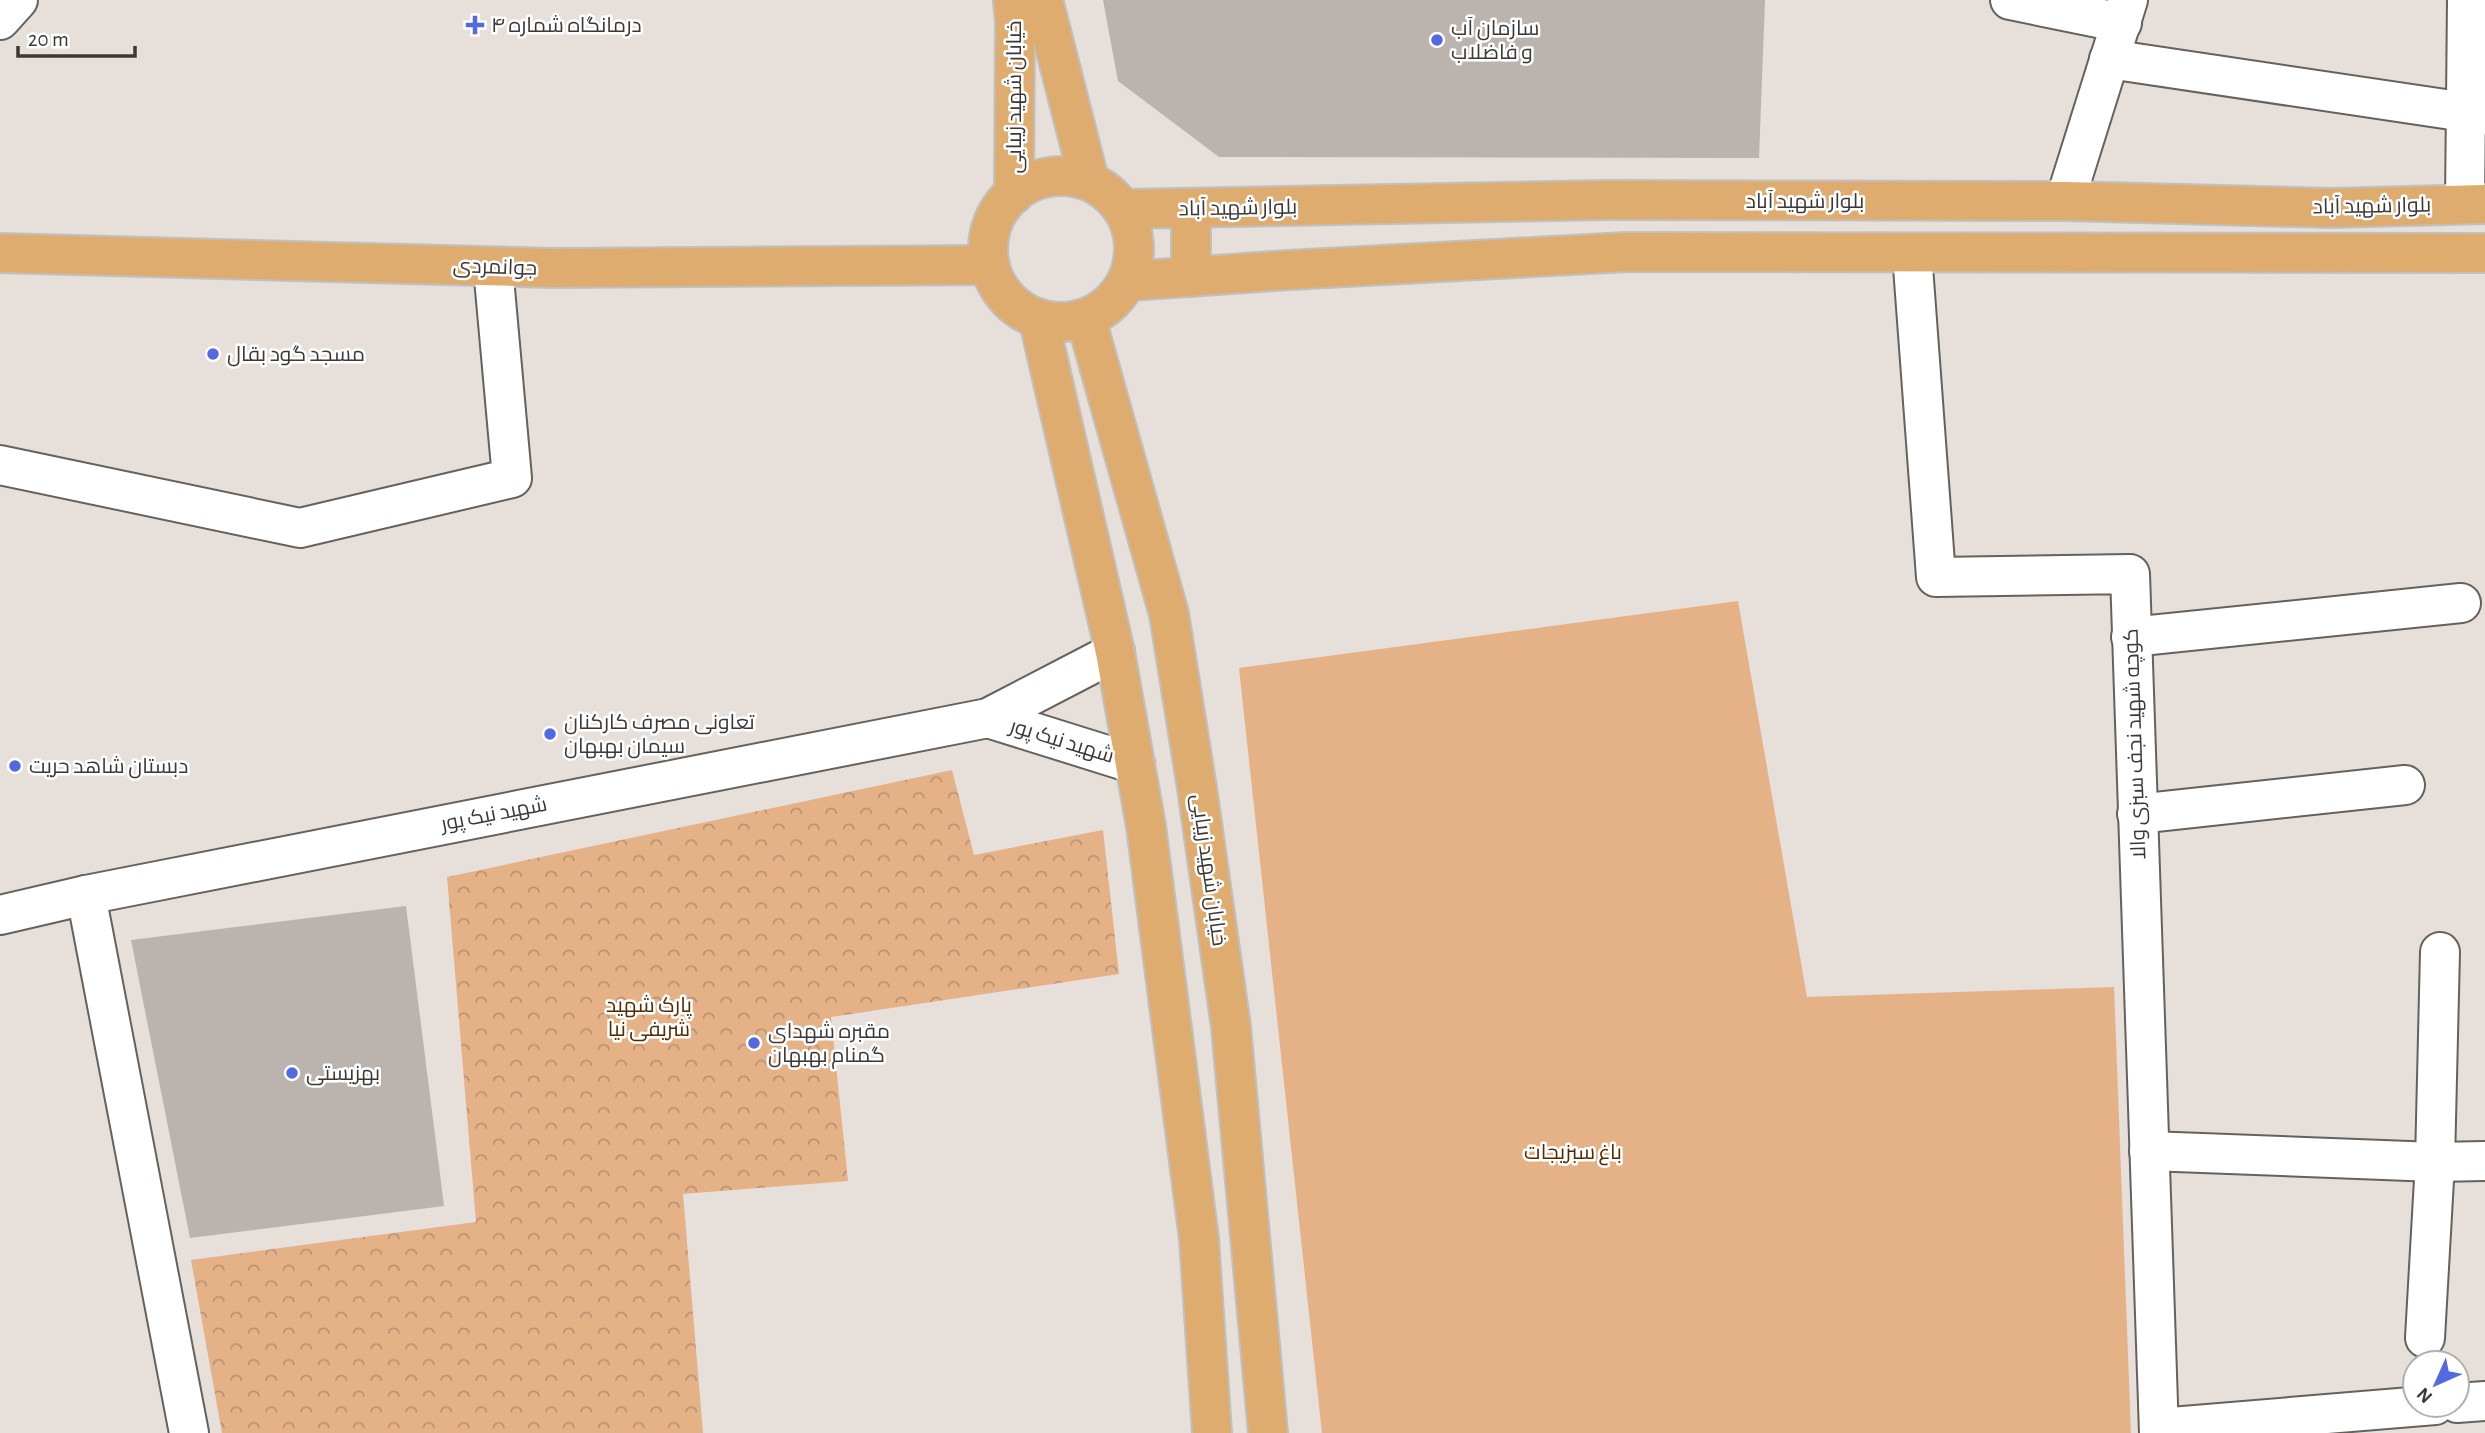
<svg xmlns="http://www.w3.org/2000/svg" width="2485" height="1433" font-family="'Alegreya Sans',Cairo,sans-serif">
	<style>
		.green { fill: #e5b288 }
		.park { fill: url(#park-crowns) }
		.building { fill: #bab3ae }
		.lines { fill: none; stroke-linecap: round; stroke-linejoin: round }
		.minor-casing { stroke: #66615c; stroke-width: 42 }
		.major-casing { stroke: #c0c0bf; stroke-width: 42 }
		.minor { stroke: #fff; stroke-width: 38 }
		.major { stroke: #dfac70; stroke-width: 38 }
		.poi-dot { fill: #536adf; stroke: #fff; stroke-width: 2.5 }
		.labels { text-anchor: middle; dominant-baseline: central; stroke-width: 5; stroke-linejoin: round; paint-order: stroke }
		.poi-label { font-size: 21px; fill: #3b3937; stroke: #fff; text-anchor: start }
		.street-label { font-size: 21px; fill: #3b3937; stroke: #fff }
		.park-label { font-size: 21px; fill: #512c02; stroke: #fff }
	</style>
	<defs>
		<pattern id="park-crowns" width="20" height="18" patternUnits="userSpaceOnUse" patternTransform="scale(1.75)"><rect width="20" height="18" fill="#e5b288"/><path d="M2 6a3 3 0 1 1 6 0M12 15a3 3 0 1 1 6 0" fill="none" stroke="#bb9270"/></pattern>
	</defs>
	<rect width="100%" height="100%" fill="#e6dfda"/>
	<polygon class="green" points="1738,601 1807,997 2114,987 2131,1433 1322,1433 1239,668"/>
	<polygon class="park" points="952,770 974,855 1103,830 1119,974 831,1017 848,1181 683,1194 703,1433 222,1433 191,1260 476,1222 447,877"/>
	<g class="building">
		<polygon points="1103,0 1765,0 1759,158 1219,157 1118,81"/>
		<polygon points="406,906 444,1206 190,1238 131,940"/>
	</g>
	<g class="lines">
		<g class="minor-casing">
			<g id="minor">
				<polyline points="2010,0 2122,23"/>
				<polyline points="0,20 18,0"/>
				<polyline points="2109,59 2485,115"/>
				<polyline points="2065,201 2128,0"/>
				<polyline points="2465,204 2467,0"/>
				<polyline points="1912,253 1936,577 2130,574 2159,1433"/>
				<polyline points="0,465 300,528 512,478 493,267"/>
				<polyline points="2131,637 2461,603"/>
				<polyline points="988,718 1135,764"/>
				<polyline points="2137,814 2405,785"/>
				<polyline points="86,895 189,1433"/>
				<polyline points="0,915 86,895 988,718 1115,652"/>
				<polyline points="2149,1151 2435,1162 2485,1161"/>
				<polyline points="2425,1338 2435,1162 2440,952"/>
				<polyline points="2457,1403 2485,1401"/>
				<polyline points="2159,1428 2435,1405"/>
			</g>
		</g>
		<g class="major-casing">
			<g id="major">
				<polyline points="1013,0 1015,23 1014,194"/>
				<polyline points="1043,0 1089,180"/>
				<circle cx="1061" cy="249" r="73"/>
				<polyline points="1191,208 1191,277"/>
				<polyline points="1126,209 1607,200 2065,201 2331,208 2485,204"/>
				<polyline points="0,253 552,268 990,265"/>
				<polyline points="1129,281 1289,270 1627,252 2485,253"/>
				<polyline points="1086,319 1169,614 1197,788 1231,1027 1268,1433"/>
				<polyline points="1039,321 1115,652 1146,826 1199,1239 1212,1433"/>
			</g>
		</g>
		<use href="#minor" class="minor"/>
		<use href="#major" class="major"/>
	</g>
	<g class="poi-dot">
		<path d="M471.5 14.5h7v7h7v7h-7v7h-7v-7h-7v-7h7z"/>
		<circle cx="1437" cy="40" r="7"/>
		<circle cx="213" cy="354" r="7"/>
		<circle cx="550" cy="734" r="7"/>
		<circle cx="15" cy="766" r="7"/>
		<circle cx="754" cy="1043" r="7"/>
		<circle cx="292" cy="1073" r="7"/>
	</g>
	<g class="labels">
		<g class="poi-label">
			<text x="491" y="25">درمانگاه شماره ۴</text>
			<text x="1451" y="28">سازمان آب<tspan x="1451" dy="24">و فاضلاب</tspan></text>
			<text x="227" y="354">مسجد گود بقال</text>
			<text x="564" y="722">تعاونی مصرف کارکنان<tspan x="564" dy="24">سیمان بهبهان</tspan></text>
			<text x="29" y="766">دبستان شاهد حریت</text>
			<text x="768" y="1031">مقبره شهدای<tspan x="768" dy="24">گمنام بهبهان</tspan></text>
			<text x="306" y="1073">بهزیستی</text>
		</g>
		<g class="street-label">
			<text transform="translate(1014 97) rotate(-90)">خیابان شهید زیبایی</text>
			<text x="1805" y="201">بلوار شهید آباد</text>
			<text transform="translate(2372 206) rotate(-1)">بلوار شهید آباد</text>
			<text transform="translate(1238 208) rotate(-1)">بلوار شهید آباد</text>
			<text transform="translate(495 267) rotate(2)">جوانمردی</text>
			<text transform="translate(1062 741) rotate(17)">شهید نیک پور</text>
			<text transform="translate(2135 744) rotate(-92)">کوچه شهید نجف سبزی والا</text>
			<text transform="translate(494 814) rotate(-11)">شهید نیک پور</text>
			<text transform="translate(1209 870) rotate(82)">خیابان شهید زیبایی</text>
		</g>
		<g class="park-label">
			<text x="649" y="1005">پارک شهید<tspan x="649" dy="24">شریفی نیا</tspan></text>
			<text x="1573" y="1152">باغ سبزیجات</text>
		</g>
	</g>
	<g transform="translate(2436 1384) rotate(225)"><circle r="33" fill="#ffffff" stroke="#b1b0af" stroke-width="2"/>
	<path d="M0-5L12 26L0 18L-12 26Z" fill="#536adf"/>
	<text y="-10" font-size="19" font-weight="bold" text-anchor="middle" fill="#3b3937">N</text>
	</g>
	<path d="M18 46v10h117v-10" fill="none" stroke="#3b3937" stroke-width="3.5"/>
	<text x="28" y="46" font-size="21" fill="#3b3937" stroke="#ffffff" stroke-width="5" paint-order="stroke">20 m</text>
</svg>
